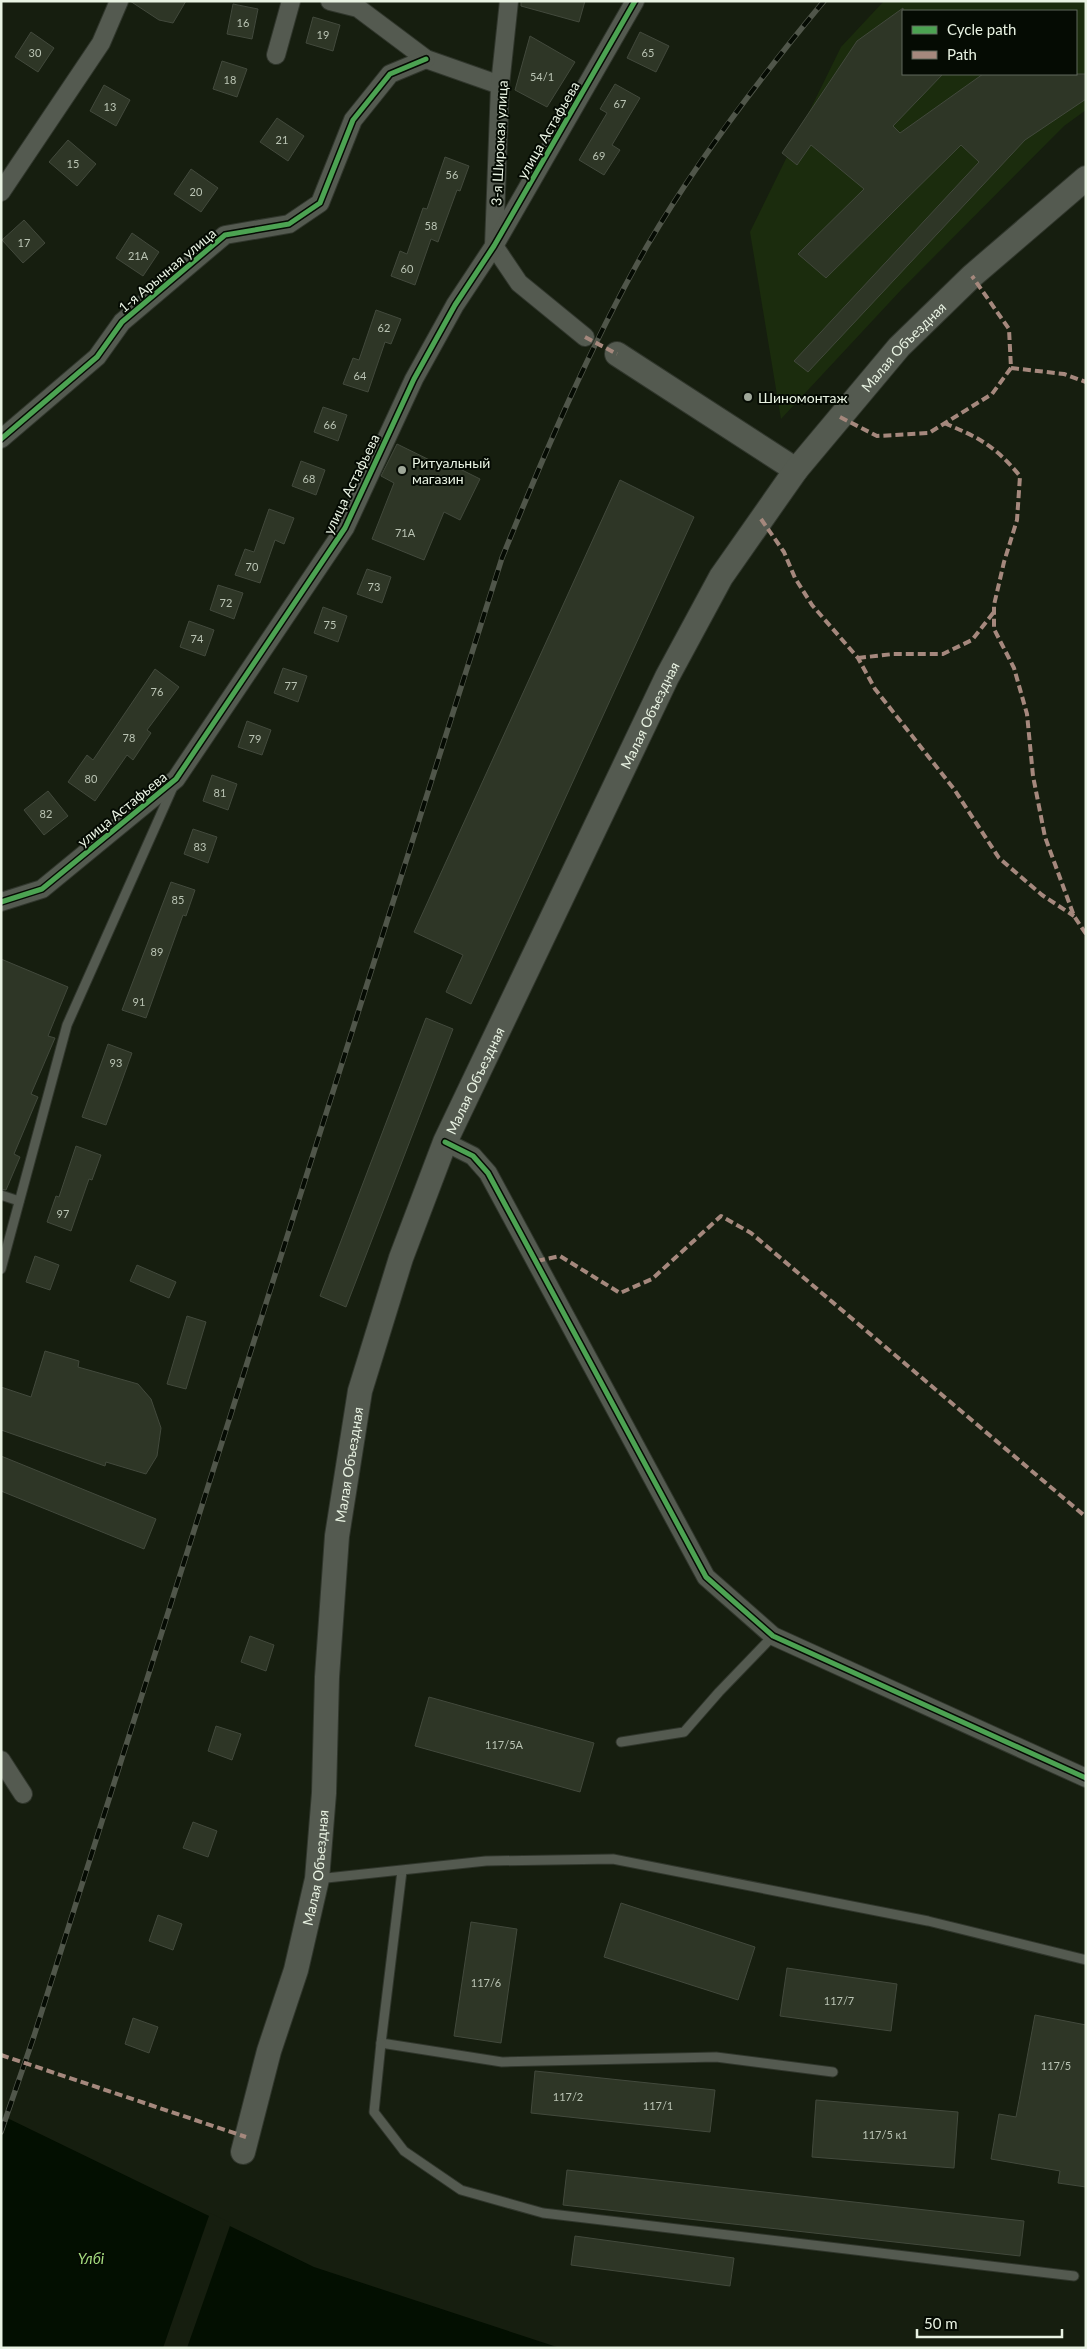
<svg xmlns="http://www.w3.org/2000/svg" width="1087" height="2349" font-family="Lato,sans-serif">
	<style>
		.built { fill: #1b2c0d; fill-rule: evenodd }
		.water { fill: #030f01 }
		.pier { fill: #161e0f }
		.building { fill: #2e3626; stroke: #42493c }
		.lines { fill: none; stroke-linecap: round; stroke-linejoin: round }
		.lane-casing { stroke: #30362c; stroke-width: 11 }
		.street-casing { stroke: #30362c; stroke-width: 20 }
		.secondary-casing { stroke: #30362c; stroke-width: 26 }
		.lane { stroke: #545a50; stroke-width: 9 }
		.street { stroke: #545a50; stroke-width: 18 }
		.secondary { stroke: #545a50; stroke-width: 24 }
		.rail-casing { stroke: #50564a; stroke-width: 5.5 }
		.rail { stroke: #050b03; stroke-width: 4; stroke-dasharray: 11; stroke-linecap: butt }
		.quiet { stroke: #a5887d; stroke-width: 4; stroke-dasharray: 8 4; stroke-linecap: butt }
		.cycleway-casing { stroke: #050b03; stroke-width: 8 }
		.cycleway { stroke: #4ca352; stroke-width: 5 }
		.poi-dot { fill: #9fa899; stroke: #050b03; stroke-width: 2 }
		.labels { text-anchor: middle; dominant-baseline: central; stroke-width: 4; stroke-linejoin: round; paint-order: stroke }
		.number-label { font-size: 11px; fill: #bac4b4 }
		.street-label { font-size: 14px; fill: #e9f3e3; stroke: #050b03 }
		.poi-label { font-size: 14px; fill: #e9f3e3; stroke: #050b03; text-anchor: start }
		.water-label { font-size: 15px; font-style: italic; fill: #a6dd7f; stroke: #050b03 }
	</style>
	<rect width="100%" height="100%" fill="#161e0f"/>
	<path class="built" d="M884,1H1086V110L1064,126L901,290L781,419L750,232L841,47ZM903,11H1076V74H903Z"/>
	<polygon class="water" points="1,2115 314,2267 560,2348 1,2348"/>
	<polygon class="pier" points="210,2213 231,2223 187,2348 163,2348"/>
	<g class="building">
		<polygon points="130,1 186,1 173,23 159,20"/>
		<polygon points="521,1 585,1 579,22 521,6"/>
		<polygon points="233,4 258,9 252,39 227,34"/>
		<polygon points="903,8 903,74 943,74 893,126 900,133 983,74 1086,74 1086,99 1025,140 808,372 794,361 979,162 961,145 826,278 798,254 864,189 811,145 797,165 782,153 857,41"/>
		<polygon points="313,17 340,25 333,51 306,43"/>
		<polygon points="31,32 54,48 38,72 15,57"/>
		<polygon points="640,32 669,46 656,72 627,58"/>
		<polygon points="530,36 575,62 547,107 515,90"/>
		<polygon points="222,61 247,69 237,97 213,89"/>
		<polygon points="615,84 640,98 612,145 620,150 604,175 579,160 607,113 600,109"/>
		<polygon points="104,85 130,100 116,126 90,111"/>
		<polygon points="277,118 304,136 288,161 260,142"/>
		<polygon points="68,140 96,164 77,186 49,162"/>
		<polygon points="445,157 469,166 460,191 457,190 438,242 431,239 415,285 391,276 400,251 407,254 423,208 427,209"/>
		<polygon points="191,169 218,188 201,212 174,194"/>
		<polygon points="24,220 45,243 23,263 2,240"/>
		<polygon points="132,233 159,252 143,276 116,258"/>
		<polygon points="376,310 401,319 391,344 385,342 368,392 343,384 353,358 359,360"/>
		<polygon points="323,407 347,415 338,441 314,432"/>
		<polygon points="397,444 450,470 452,465 480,479 460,520 444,512 424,560 372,539 394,483 381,476"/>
		<polygon points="301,461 325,470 316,495 292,486"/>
		<polygon points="620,480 694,517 471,1004 446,992 463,955 414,932"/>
		<polygon points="269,509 294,518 284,544 275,540 260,583 235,575 245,549 254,552"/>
		<polygon points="367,569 391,577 382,603 357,594"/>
		<polygon points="218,585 243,593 234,619 210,610"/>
		<polygon points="323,607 347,616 338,642 314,633"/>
		<polygon points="189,621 214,630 205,656 180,647"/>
		<polygon points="283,668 307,676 298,702 274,693"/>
		<polygon points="155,669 179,687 147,730 151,733 133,760 127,755 95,801 68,782 87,755 93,760"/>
		<polygon points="247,721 271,730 262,755 238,747"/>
		<polygon points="212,775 237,784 228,810 203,801"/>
		<polygon points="48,791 68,816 44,835 24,810"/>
		<polygon points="193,829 217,837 208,863 184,854"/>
		<polygon points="171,882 195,890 186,916 183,915 146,1018 122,1010"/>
		<polygon points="1,959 68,987 48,1036 55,1038 31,1094 38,1097 14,1154 20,1157 6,1190 1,1189"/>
		<polygon points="426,1018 453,1029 346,1307 320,1296"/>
		<polygon points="108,1044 132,1053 106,1125 82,1117"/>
		<polygon points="76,1146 101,1155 92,1180 89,1179 71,1231 47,1222 56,1196 59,1197"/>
		<polygon points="35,1256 59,1265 50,1290 26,1282"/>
		<polygon points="137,1265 176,1282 169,1298 130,1281"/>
		<polygon points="187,1316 206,1322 186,1389 167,1384"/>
		<polygon points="45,1351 79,1361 78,1367 138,1384 151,1399 161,1428 157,1456 146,1474 106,1462 105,1466 1,1430 1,1387 31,1397"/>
		<polygon points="1,1456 156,1519 144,1549 1,1491"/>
		<polygon points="250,1636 274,1645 266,1671 241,1662"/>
		<polygon points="429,1697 594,1743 580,1792 415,1746"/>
		<polygon points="216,1726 241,1734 232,1760 208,1751"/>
		<polygon points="193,1822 217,1831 208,1857 183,1848"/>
		<polygon points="621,1903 755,1947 738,2000 604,1957"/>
		<polygon points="158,1915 182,1924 173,1950 149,1941"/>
		<polygon points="471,1922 517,1929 501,2043 454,2036"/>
		<polygon points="787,1968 897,1984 891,2031 780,2016"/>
		<polygon points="1035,2015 1086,2025 1086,2187 1058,2183 1060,2171 991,2159 999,2114 1016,2117"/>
		<polygon points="133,2018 158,2027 149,2053 125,2044"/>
		<polygon points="535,2071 715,2090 710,2132 531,2113"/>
		<polygon points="816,2100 958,2112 954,2168 812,2157"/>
		<polygon points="567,2170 1024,2221 1020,2256 563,2205"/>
		<polygon points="575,2236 734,2258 730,2286 571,2265"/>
	</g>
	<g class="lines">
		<g class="lane-casing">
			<g id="lane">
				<polyline points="1,1195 19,1201"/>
				<polyline points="1,1269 67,1025 173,787"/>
				<polyline points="621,1742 684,1732 719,1692 773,1636"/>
				<polyline points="402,1871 381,2043 502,2062 716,2057 833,2072"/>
				<polyline points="317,1879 486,1861 613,1859 928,1921 1086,1960"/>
				<polyline points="381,2043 374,2112 404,2151 461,2190 543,2213 1074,2276"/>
			</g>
		</g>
		<g class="street-casing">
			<g id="street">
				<polyline points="330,1 358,8 426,59 500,85"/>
				<polyline points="509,1 500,85 494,246 519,283 585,337"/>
				<polyline points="276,55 291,1"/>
				<polyline points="1,192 101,43 119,1"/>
				<polyline points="1,439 97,357 122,322 225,235 289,224 320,203 353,120 390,74 426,59"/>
				<polyline points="1,902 42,889 176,779 345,528 414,379 455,305 494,246 635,1"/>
				<polyline points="445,1142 473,1156 488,1173 706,1577 773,1636 1086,1778"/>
				<polyline points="1,1760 23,1794"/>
			</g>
		</g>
		<g class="secondary-casing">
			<g id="secondary">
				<polyline points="617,354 796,470"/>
				<path id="s1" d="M243,2152L269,2051L296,1970L317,1879L324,1793L327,1677L337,1536L360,1391L401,1258L445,1142L667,677L721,577L796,470L899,347L972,276L1086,178"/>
			</g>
		</g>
		<use href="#lane" class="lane"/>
		<use href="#street" class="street"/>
		<use href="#secondary" class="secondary"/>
		<g class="rail-casing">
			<path id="rail" d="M1,2132L34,2036L502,558C545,452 590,346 647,246C698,159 760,78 824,1"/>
		</g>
		<use href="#rail" class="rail"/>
		<g class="quiet">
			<polyline points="585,337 617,354"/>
			<polyline points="1011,368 1064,374 1086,382"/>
			<polyline points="840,417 877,436 929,433 992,394 1011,368 1009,329 972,276"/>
			<path d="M944,423C980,438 995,446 1020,476L1017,520L1004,562L994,605V629L1014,668L1027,714L1033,776L1045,837L1074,916L1086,934"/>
			<polyline points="761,519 784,552 795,578 812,605 858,658 875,689 954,789 999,858 1042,895 1074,916"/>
			<polyline points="858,658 893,654 943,654 972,640 994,612"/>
			<polyline points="537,1261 560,1256 620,1293 652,1279 721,1216 751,1233 1086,1517"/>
			<polyline points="1,2055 246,2137"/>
		</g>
		<g class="cycleway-casing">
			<g id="cycleway">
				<polyline points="1,439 97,357 122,322 225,235 289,224 320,203 353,120 390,74 426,59"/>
				<polyline points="1,902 42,889 176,779 345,528 414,379 455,305 494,246 635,1"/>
				<polyline points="445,1142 473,1156 488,1173 706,1577 773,1636 1086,1778"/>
			</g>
		</g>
		<use href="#cycleway" class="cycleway"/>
	</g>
	<g class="poi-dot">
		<circle cx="748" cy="397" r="5"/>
		<circle cx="402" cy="470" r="5"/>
	</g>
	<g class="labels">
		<g class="number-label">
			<text x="243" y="22">16</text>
			<text x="323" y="34">19</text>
			<text x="35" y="52">30</text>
			<text x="648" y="52">65</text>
			<text x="542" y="76">54/1</text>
			<text x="230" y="79">18</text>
			<text x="620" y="103">67</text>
			<text x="110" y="106">13</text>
			<text x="282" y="139">21</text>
			<text x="599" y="155">69</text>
			<text x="73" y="163">15</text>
			<text x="452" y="174">56</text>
			<text x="196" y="191">20</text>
			<text x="431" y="225">58</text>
			<text x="24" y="242">17</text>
			<text x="138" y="255">21А</text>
			<text x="407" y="268">60</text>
			<text x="384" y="327">62</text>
			<text x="360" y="375">64</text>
			<text x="330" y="424">66</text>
			<text x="309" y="478">68</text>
			<text x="405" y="532">71А</text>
			<text x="252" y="566">70</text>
			<text x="374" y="586">73</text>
			<text x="226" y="602">72</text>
			<text x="330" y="624">75</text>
			<text x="197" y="638">74</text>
			<text x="291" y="685">77</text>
			<text x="157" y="691">76</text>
			<text x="129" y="737">78</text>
			<text x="255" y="738">79</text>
			<text x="91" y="778">80</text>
			<text x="220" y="792">81</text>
			<text x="46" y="813">82</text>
			<text x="200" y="846">83</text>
			<text x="178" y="899">85</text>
			<text x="157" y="951">89</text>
			<text x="139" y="1001">91</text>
			<text x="116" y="1062">93</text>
			<text x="63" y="1213">97</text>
			<text x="504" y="1744">117/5А</text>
			<text x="486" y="1982">117/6</text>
			<text x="839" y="2000">117/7</text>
			<text x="1056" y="2065">117/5</text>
			<text x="568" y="2096">117/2</text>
			<text x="658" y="2105">117/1</text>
			<text x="885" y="2134">117/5 к1</text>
		</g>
		<g class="street-label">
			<text transform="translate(548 130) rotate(-60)">улица Астафьева</text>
			<text transform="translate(499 143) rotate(-87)">3-я Широкая улица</text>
			<text transform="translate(167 270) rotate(-40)">1-я Арычная улица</text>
			<text stroke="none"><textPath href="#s1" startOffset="1960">Малая Объездная</textPath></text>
			<text transform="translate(351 484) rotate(-64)">улица Астафьева</text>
			<text stroke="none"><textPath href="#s1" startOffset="1510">Малая Объездная</textPath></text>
			<text transform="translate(122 809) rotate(-39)">улица Астафьева</text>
			<text stroke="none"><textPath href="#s1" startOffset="1105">Малая Объездная</textPath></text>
			<text stroke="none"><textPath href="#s1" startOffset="699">Малая Объездная</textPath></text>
			<text stroke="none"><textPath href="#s1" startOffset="294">Малая Объездная</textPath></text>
		</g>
		<g class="poi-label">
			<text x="758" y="397">Шиномонтаж</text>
			<text x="412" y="462">Ритуальный<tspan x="412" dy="16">магазин</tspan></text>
		</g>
		<g class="water-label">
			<text x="91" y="2258">Үлбі</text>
		</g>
	</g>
	<rect width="1087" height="2349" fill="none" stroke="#e9f3e3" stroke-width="5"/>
	<rect x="902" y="10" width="175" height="65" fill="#050b03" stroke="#60685d"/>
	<rect x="912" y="26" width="25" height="8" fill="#4ca352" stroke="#60685d"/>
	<text x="947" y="35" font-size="15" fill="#e9f3e3">Cycle path</text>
	<rect x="912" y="51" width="25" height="8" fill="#a5887d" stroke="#60685d"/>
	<text x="947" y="60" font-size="15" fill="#e9f3e3">Path</text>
	<path d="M917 2329v8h145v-8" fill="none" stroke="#e9f3e3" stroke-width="2.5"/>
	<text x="924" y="2329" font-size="15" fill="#e9f3e3" stroke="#050b03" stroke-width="4" paint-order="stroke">50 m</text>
</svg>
